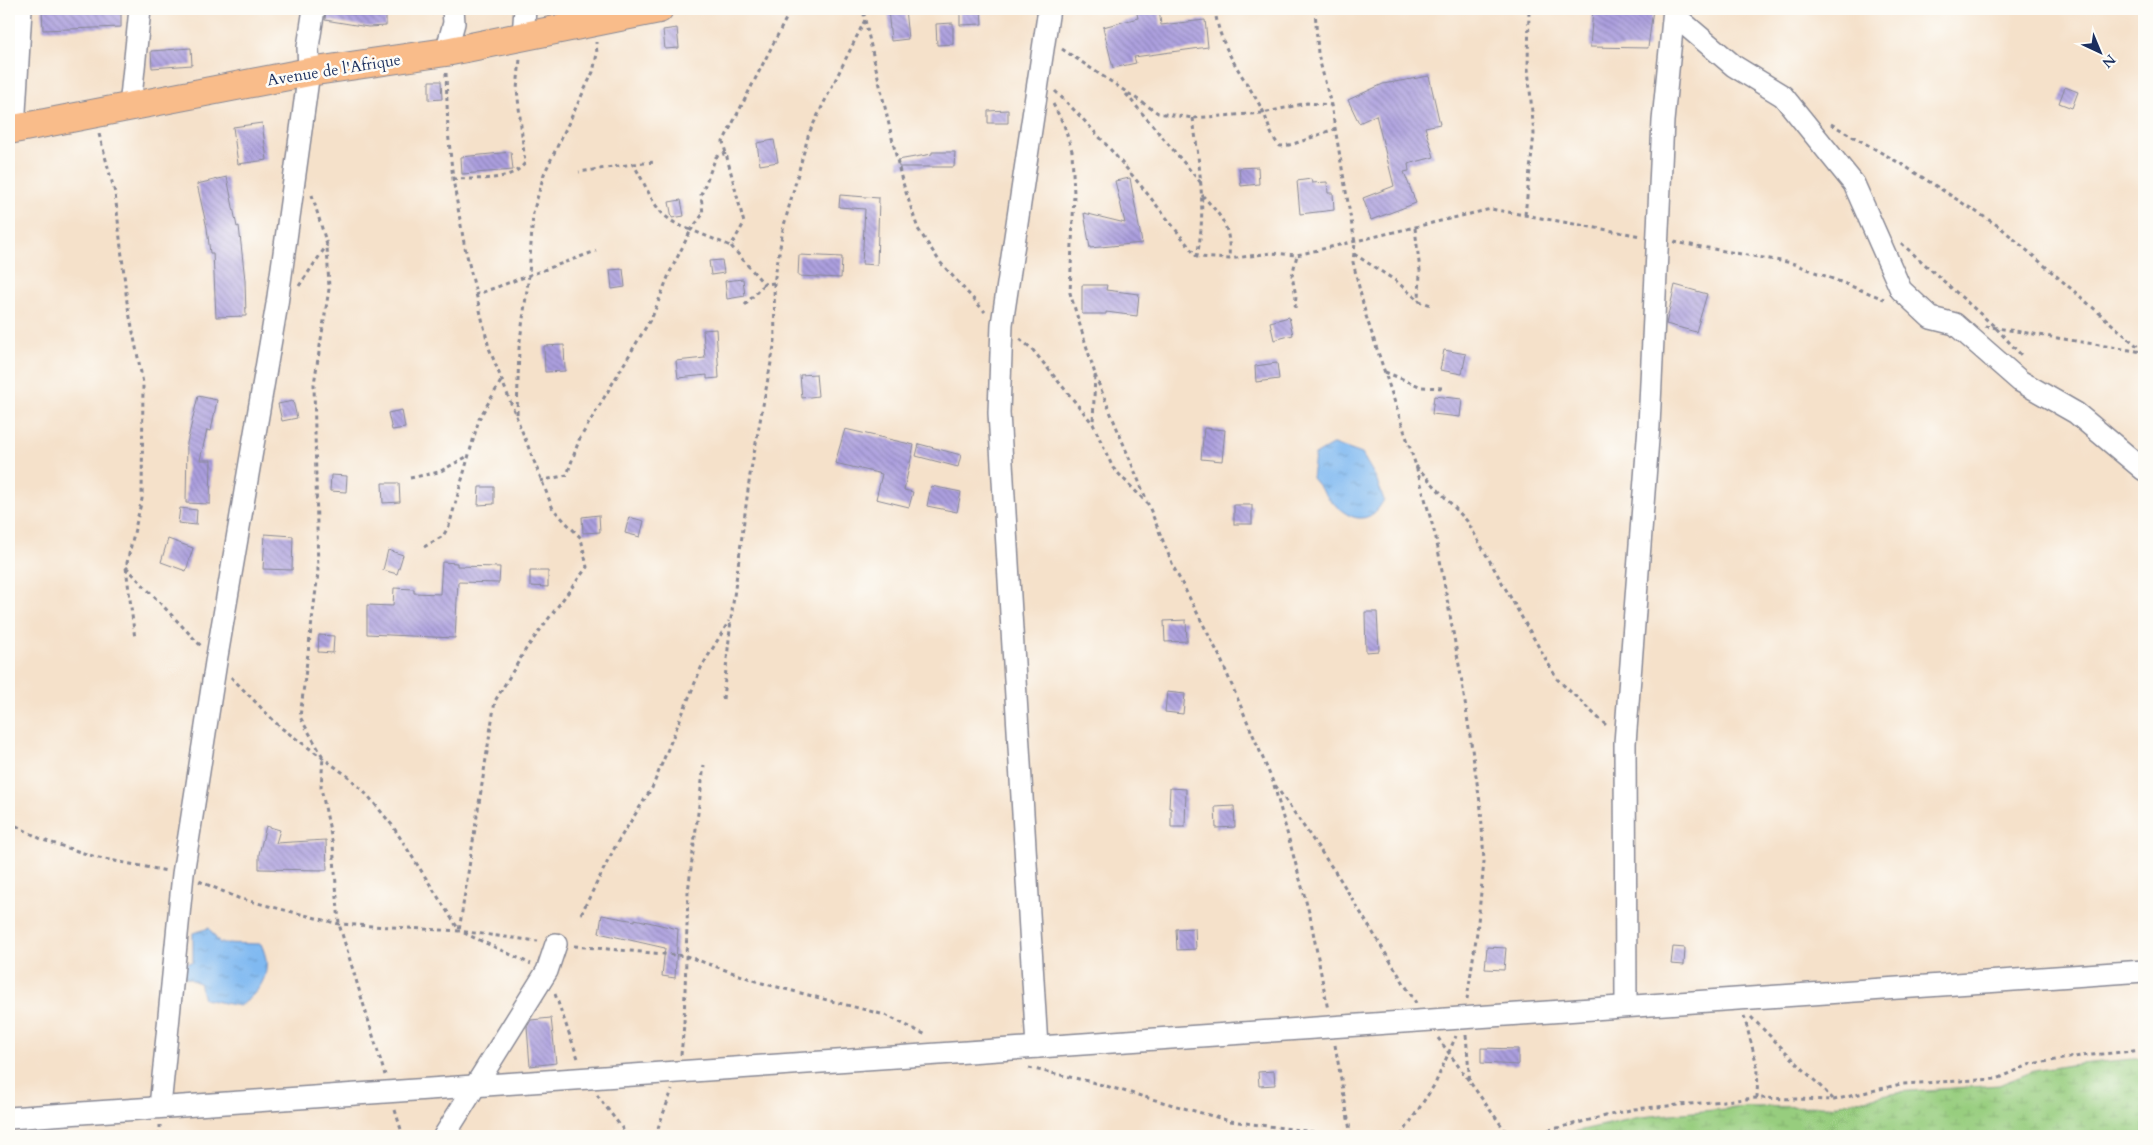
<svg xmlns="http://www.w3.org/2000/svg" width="2153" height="1145" font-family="Cardo,serif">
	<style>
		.wetland { fill: url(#wetland-marsh); stroke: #597e6e }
		.water { fill: url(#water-ripples); stroke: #4e74a8 }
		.building { fill: url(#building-back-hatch) }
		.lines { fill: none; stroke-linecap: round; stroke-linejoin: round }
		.minor-casing { stroke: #888894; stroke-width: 24 }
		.major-casing { stroke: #888894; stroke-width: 30 }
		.path { stroke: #888894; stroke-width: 3; stroke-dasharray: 4 4; stroke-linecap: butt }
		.minor { stroke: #fff; stroke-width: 21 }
		.major { stroke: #f9bc8a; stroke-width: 28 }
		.labels { text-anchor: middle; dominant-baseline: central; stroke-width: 5; stroke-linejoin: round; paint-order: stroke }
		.street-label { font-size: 16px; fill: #1b2f5e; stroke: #fdfcf7 }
	</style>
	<defs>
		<pattern id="wetland-marsh" width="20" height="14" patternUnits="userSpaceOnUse" patternTransform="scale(1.25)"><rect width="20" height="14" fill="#97cd7e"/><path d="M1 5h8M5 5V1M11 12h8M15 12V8" fill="none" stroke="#82b06f"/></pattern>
		<pattern id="water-ripples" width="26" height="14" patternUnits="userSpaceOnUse" patternTransform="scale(1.25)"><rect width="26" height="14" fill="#80b9f1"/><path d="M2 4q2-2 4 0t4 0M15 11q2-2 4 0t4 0" fill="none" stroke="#6897c6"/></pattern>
		<pattern id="building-back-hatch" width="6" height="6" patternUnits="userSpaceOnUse" patternTransform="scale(1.25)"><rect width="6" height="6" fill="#ac9fde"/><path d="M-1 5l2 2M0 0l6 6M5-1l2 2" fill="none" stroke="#8b82b7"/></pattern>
	</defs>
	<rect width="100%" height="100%" fill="#fdfcf7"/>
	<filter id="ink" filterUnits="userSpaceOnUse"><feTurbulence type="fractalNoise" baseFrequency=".02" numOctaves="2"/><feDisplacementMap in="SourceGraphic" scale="10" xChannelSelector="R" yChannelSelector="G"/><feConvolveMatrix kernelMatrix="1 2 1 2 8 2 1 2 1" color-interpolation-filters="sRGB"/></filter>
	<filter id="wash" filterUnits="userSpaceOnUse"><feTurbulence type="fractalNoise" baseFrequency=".0096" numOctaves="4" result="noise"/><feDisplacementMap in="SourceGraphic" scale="20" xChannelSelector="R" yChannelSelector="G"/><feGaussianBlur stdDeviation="1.12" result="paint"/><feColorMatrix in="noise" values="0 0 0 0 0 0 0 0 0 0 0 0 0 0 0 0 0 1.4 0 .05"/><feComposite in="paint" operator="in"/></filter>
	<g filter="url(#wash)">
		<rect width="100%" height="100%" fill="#f5e1ca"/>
		<polygon class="wetland" points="2144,1058 2144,1136 1555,1136 1640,1117 1746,1107 1831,1106 1897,1092 1999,1085 2034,1071 2070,1065"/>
		<g class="water">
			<path d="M1334,444L1362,454L1376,478L1384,500C1381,504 1378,510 1374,513C1350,532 1325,493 1312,478L1315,455Z"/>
			<path d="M209,928L219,943L261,944C274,971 262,991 239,1006L204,999L199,983L185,977L182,964L193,962V933Z"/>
		</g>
		<g id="blocks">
			<g class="building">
				<polygon points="42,9 121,9 121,27 43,30"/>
				<polygon points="326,9 350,10 349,14 386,13 386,26 368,27 325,20"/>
				<polygon points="888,9 905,9 908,39 891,41"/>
				<polygon points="960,9 981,9 982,24 960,25"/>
				<polygon points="1136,9 1159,9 1161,25 1205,20 1208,47 1134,57 1136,63 1113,68 1103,27 1138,18"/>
				<polygon points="1593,9 1653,9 1648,48 1590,47"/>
				<polygon points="953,23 953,44 937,45 936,24"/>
				<polygon points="677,28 679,48 665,49 663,30"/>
				<polygon points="191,48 192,65 152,68 151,51"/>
				<polygon points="1429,76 1440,124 1425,127 1434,157 1408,164 1409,171 1404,172 1416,203 1371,220 1363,198 1394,186 1376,115 1359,123 1348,100 1383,84"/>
				<polygon points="429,81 441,81 442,99 429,100"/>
				<polygon points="2065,87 2078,92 2072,108 2059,103"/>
				<polygon points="1008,110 1008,123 988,123 988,111"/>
				<polygon points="262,123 267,160 238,164 233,127"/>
				<polygon points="774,140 778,162 760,165 757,143"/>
				<polygon points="511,152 513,170 462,174 461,157"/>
				<polygon points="932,152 955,152 954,167 899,167 898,160 932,154"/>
				<polygon points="1258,167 1259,184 1241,186 1239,168"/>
				<polygon points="227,177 237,227 239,226 245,280 246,316 216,317 213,253 210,253 207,228 197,184"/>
				<polygon points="1130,178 1142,243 1090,248 1084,213 1125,223 1115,181"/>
				<polygon points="1311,179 1312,183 1327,182 1328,193 1333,193 1334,210 1300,214 1297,181"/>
				<polygon points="840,195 879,198 877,265 862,264 865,209 839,207"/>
				<polygon points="681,200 684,216 672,218 669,202"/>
				<polygon points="799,255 842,257 841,278 798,276"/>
				<polygon points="722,260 724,273 711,275 709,261"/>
				<polygon points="623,269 625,287 612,289 610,270"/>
				<polygon points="743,279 745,296 727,299 725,281"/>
				<polygon points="1082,285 1107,285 1106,290 1139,294 1137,316 1106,312 1106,314 1082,314"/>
				<polygon points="1675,285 1707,294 1696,332 1666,324"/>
				<polygon points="1289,317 1293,335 1274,340 1270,322"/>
				<polygon points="716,329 719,378 707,379 707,375 678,378 676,361 705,358 703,330"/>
				<polygon points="564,345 565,371 545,372 544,346"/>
				<polygon points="1444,350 1466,354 1462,374 1440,370"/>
				<polygon points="1277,363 1279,379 1256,382 1255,366"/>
				<polygon points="816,374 818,396 802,398 800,375"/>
				<polygon points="198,396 217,400 211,431 207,430 200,460 211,460 210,504 186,503 187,443"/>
				<polygon points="1434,396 1462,399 1460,417 1432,414"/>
				<polygon points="293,401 297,418 282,421 278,404"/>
				<polygon points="402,410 405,428 392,430 388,413"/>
				<polygon points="1204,428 1225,430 1222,461 1201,459"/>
				<polygon points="845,429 914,445 904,490 913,492 909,507 876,499 882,474 835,463"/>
				<polygon points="919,444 961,455 958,467 916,456"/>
				<polygon points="331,475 347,476 346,492 330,491"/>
				<polygon points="382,483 399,483 400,502 383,503"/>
				<polygon points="931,486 961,492 957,512 927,506"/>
				<polygon points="479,487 494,487 494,504 478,505"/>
				<rect x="1234" y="505" width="18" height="19"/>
				<polygon points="180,508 197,510 196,525 178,523"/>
				<polygon points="599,515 600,532 583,533 582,517"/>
				<polygon points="629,517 644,521 640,537 625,533"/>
				<polygon points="265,534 293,536 292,570 263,569"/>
				<polygon points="168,539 193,548 186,571 161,562"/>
				<polygon points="388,550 403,555 397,574 383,570"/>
				<polygon points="442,562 457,563 457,566 500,567 499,583 458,582 455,638 367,634 367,605 393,606 394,588 414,589 414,593 440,594"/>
				<polygon points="530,571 548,571 548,587 530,586"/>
				<polygon points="1365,612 1377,612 1379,651 1366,652"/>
				<polygon points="1186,620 1187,641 1165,642 1164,621"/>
				<polygon points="319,635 334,636 333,653 318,652"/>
				<polygon points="1167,692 1185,694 1183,714 1165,712"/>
				<polygon points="1170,788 1186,789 1185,827 1171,827 1171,808 1169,808"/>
				<polygon points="1234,806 1235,827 1216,828 1215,807"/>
				<polygon points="266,826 280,830 276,843 326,840 327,870 259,869 259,854"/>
				<polygon points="602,915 635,921 635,919 678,929 675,978 662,976 665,948 599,933"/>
				<polygon points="1195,928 1196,949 1177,950 1176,929"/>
				<polygon points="1487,947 1506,948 1504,970 1485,969"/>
				<polygon points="1673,947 1685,948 1684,965 1671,964"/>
				<polygon points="551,1018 556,1063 530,1066 527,1027 531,1020"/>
				<polygon points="1481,1048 1518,1049 1518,1065 1481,1063"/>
				<polygon points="1274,1071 1275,1085 1259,1086 1258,1072"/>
			</g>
		</g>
	</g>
	<g filter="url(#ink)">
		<use href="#blocks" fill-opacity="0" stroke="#888894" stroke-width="1"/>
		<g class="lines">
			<g class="minor-casing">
				<g id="minor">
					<polyline points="1674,15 1734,66 1783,96 1854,184 1901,290 1931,318 1955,324 2020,381 2076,413 2144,470"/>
					<polyline points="523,36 525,9"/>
					<polyline points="446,52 454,23 453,9"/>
					<polyline points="130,107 140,9"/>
					<polyline points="14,129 21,9"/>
					<polyline points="1626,1006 1625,743 1649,426 1663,121 1674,9"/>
					<polyline points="1037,1047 999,413 1002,324 1049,9"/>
					<polyline points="160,1107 183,874 216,662 277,304 309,72 308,47 314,9"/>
					<polyline points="9,1118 2144,971"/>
					<polyline points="444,1136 547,971 556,944"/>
				</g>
			</g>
			<g class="major-casing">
				<polyline id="major" points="9,130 309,72 446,52 659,9"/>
			</g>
			<g class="path">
				<path d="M1215,9C1219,49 1245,77 1263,111C1269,124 1269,135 1280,146C1299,145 1317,134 1335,129"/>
				<polyline points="1315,9 1318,54 1331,105 1355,243 1353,262 1366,316 1416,466 1436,538 1461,676 1481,809 1484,862 1477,932 1467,999"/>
				<polyline points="865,20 901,177 918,229 940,262 985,312"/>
				<polyline points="1062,49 1158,113 1193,118 1263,113 1307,103 1331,105"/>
				<polyline points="446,73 448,131 453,179 464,243 489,348 553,509 581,538 587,567 526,649 495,701 459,931"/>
				<path d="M1055,91C1108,142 1152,199 1197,257L1229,259L1271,253L1297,255L1491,209L1641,236"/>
				<polyline points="1126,94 1201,183"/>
				<polyline points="1053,104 1064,125 1072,151 1074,194 1070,293 1095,374 1093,423"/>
				<path d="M1193,118C1199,164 1207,210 1197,256"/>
				<polyline points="1831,124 1903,165 2000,227 2144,352"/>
				<polyline points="99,134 115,193 127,302 143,383 142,499 126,567 135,639"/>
				<polyline points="726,153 716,157 701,195 703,214 691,230 731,246"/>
				<polyline points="633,164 655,162"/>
				<path d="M453,179C475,178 510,183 525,163L517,89L520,59"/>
				<polyline points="312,195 327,245 329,289 314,384 318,573 300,717 323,757 321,788 333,845 339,924 385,1075"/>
				<path d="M1202,195C1223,218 1231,227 1229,259"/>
				<polyline points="1525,215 1534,134 1528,68 1529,9"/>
				<polyline points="1415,228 1420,271 1419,301"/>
				<polyline points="1674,242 1792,263 1884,299"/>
				<polyline points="1901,243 1995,327 2022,356"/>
				<polyline points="1354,254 1396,281 1419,301 1431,305"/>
				<polyline points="774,283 764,284 731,246 744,223 723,142 791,9"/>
				<polyline points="299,286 327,245"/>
				<polyline points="475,295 596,251"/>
				<polyline points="745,305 764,284"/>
				<polyline points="1295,308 1296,296 1292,276 1297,255"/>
				<polyline points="1985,326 2142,352"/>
				<polyline points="1020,339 1032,349 1093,424 1113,468 1148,504 1174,568 1219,655 1273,782 1340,879 1416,1003"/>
				<polyline points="1385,372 1422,387 1442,388"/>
				<polyline points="1095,375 1147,501"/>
				<polyline points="517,414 519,348 529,275 533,213 544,174 593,72 597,54 596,42"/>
				<polyline points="1416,466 1467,521 1557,679 1608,727"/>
				<polyline points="410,478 439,472 468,456"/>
				<path d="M540,481L567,475L579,440L653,315L670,272L691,230C652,217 653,195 633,164L579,172"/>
				<polyline points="424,547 443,536 449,526 479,419 501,381"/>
				<polyline points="126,567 201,646"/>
				<polyline points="231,677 280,727 349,777 369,797 392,825 459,930"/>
				<polyline points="723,699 731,619 750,475 775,341 774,283 783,229 809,133 865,20 863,9"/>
				<polyline points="1274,785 1310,916 1328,1010"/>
				<polyline points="9,822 43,840 99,858 167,871"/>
				<polyline points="199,881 238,898 339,924 459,931 538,941"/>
				<polyline points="581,914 617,843 652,788 701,668 729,621"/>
				<polyline points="464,933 531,964"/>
				<polyline points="574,946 686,956 762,983 885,1015 926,1035"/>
				<polyline points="555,994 579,1061"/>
				<polyline points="1744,1016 1758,1069 1757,1098"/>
				<polyline points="1751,1017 1833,1099"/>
				<polyline points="1466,1035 1470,1084"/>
				<polyline points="1438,1038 1509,1136"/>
				<polyline points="1335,1045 1351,1136"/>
				<polyline points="681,1055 684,1024 688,892 704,765"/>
				<polyline points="1029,1068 1088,1081 1230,1121 1344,1136"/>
				<polyline points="597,1095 628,1136"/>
				<polyline points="395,1110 403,1136"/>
				<polyline points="160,1136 160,1125"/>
				<polyline points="655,1136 672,1090"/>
				<polyline points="1401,1136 1435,1084 1456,1036"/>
				<polyline points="1525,1136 1634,1109 1757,1098 1834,1100 1901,1084 1997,1079 2031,1064 2081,1056 2144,1050"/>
			</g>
			<use href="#minor" class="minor"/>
			<use href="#major" class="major"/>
		</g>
	</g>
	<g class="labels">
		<g class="street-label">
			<text transform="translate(334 70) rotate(-9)">Avenue de l'Afrique</text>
		</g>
	</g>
	<rect width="2153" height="1145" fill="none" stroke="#fdfcf7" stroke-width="30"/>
	<g transform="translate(2100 52) rotate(136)" stroke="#fdfcf7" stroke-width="4" paint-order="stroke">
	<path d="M0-4L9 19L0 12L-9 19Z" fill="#1b2f5e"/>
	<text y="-8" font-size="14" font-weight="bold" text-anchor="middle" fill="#1b2f5e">N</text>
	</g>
</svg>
